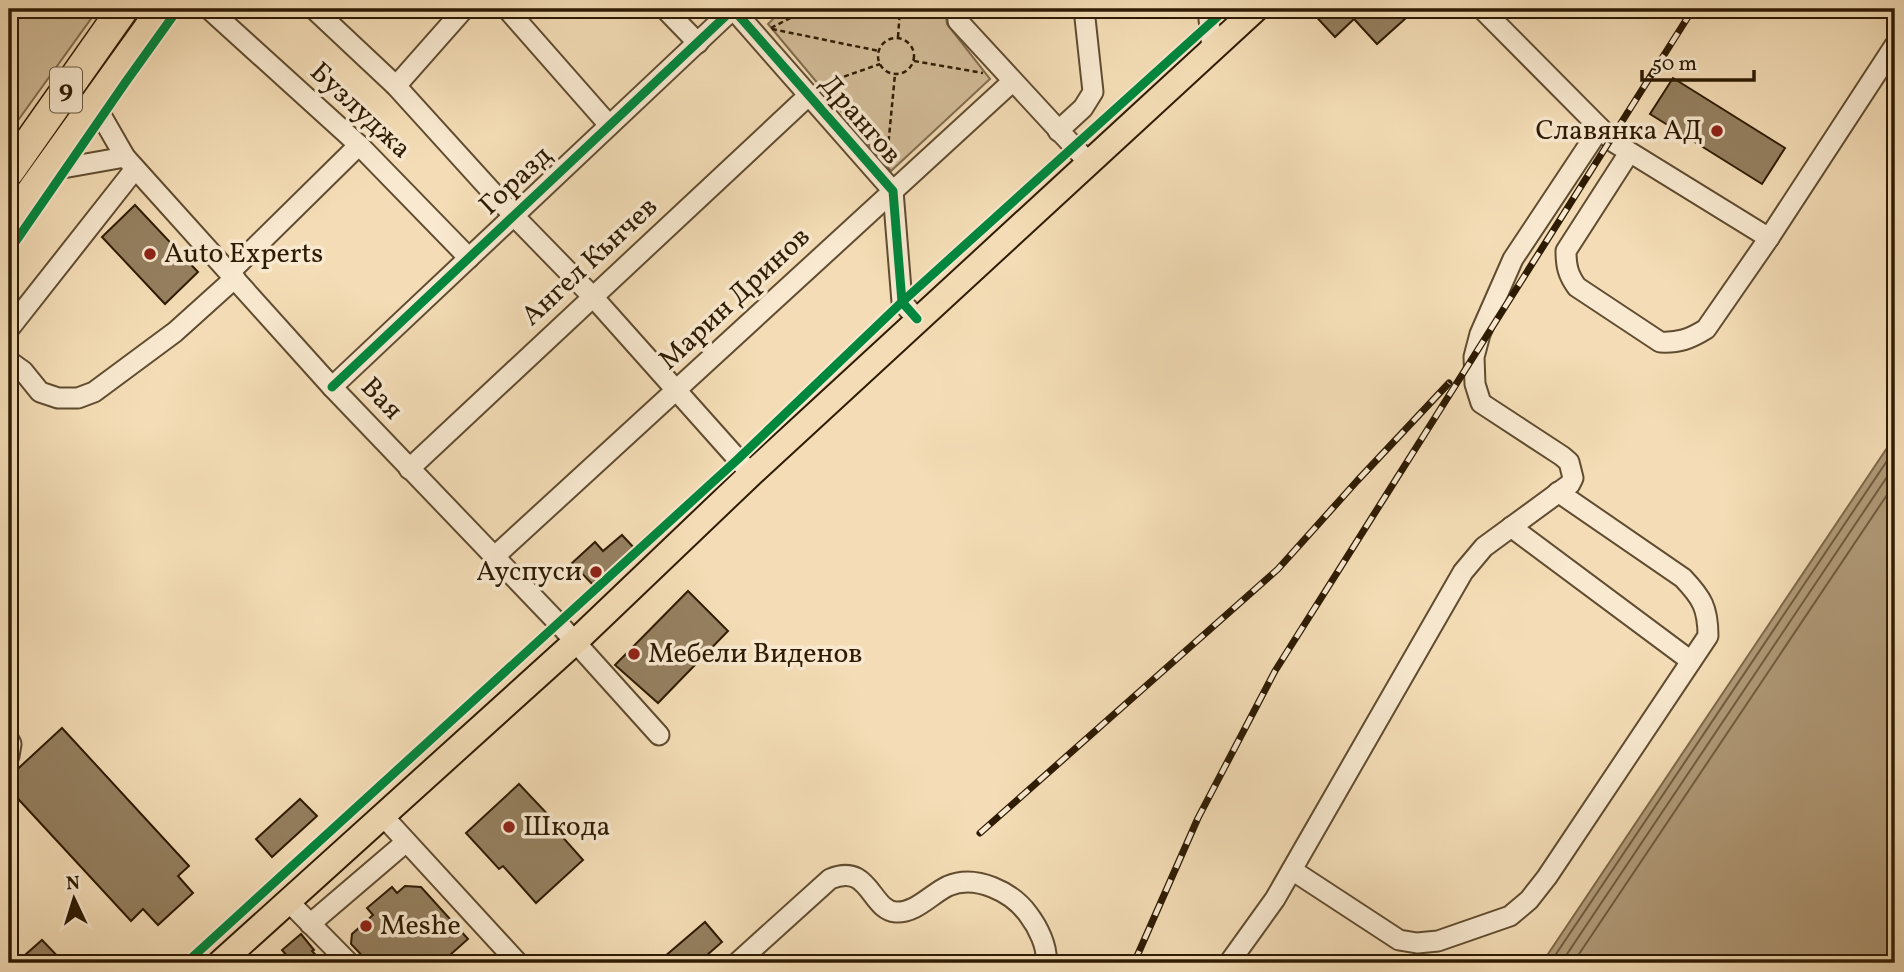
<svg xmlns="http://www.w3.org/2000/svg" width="1904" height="972" font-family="Vollkorn,serif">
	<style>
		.green { fill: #d2bc98; stroke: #806c4e; stroke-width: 2 }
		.water { fill: #b19b79; stroke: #7d684a; stroke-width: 2 }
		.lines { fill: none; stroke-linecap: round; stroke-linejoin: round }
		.shore { stroke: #705b3e; stroke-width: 2 }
		.building { fill: #958060; stroke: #2e1b03; stroke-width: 2 }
		.minor-casing { stroke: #604c30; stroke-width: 23 }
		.major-casing { stroke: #2e1b03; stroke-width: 28 }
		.highway-casing { stroke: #2e1b03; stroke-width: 33 }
		.path { stroke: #2e1b03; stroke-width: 2.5; stroke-dasharray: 5 3.5; stroke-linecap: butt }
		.minor { stroke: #f8e9d0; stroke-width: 19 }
		.major { stroke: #f4ddb6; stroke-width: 24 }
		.highway { stroke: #f4ddb6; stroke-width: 30 }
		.rail-casing { stroke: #2e1b03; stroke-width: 7 }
		.rail { stroke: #f8e9d0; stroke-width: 4.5; stroke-dasharray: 13; stroke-linecap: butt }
		.cycleway-casing { stroke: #f8e9d0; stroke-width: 13 }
		.cycleway { stroke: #00873e; stroke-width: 9 }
		.poi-dot { fill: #8f2418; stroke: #f8e9d0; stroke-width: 2.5 }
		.labels { text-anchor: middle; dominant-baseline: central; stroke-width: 7; stroke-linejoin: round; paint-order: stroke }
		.shield { fill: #f8e9d0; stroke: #6b5940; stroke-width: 2 }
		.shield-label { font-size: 26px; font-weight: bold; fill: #2e1b03 }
		.street-label { font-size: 28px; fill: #2e1b03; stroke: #f8e9d0 }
		.poi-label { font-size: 28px; fill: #2e1b03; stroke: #f8e9d0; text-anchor: start }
	</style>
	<rect width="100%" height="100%" fill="#f4ddb6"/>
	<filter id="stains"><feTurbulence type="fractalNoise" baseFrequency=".00286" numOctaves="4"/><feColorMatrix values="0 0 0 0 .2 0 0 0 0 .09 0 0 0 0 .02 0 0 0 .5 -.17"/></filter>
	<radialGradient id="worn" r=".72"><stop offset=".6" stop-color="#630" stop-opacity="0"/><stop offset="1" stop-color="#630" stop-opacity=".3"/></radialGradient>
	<g class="green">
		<polygon points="16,9 98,9 9,133 9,35"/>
		<polygon points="783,9 945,9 947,24 990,79 891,171 768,24"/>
	</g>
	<polygon class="water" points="1895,436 1895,963 1542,963"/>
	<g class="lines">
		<g class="shore">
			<polyline points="1550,963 1895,449"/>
			<polyline points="1561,963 1895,465"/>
			<polyline points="1573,963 1895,483"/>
		</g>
	</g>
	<g class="building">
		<polygon points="1309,9 1416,9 1377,44 1354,19 1335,37"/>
		<polygon points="1673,78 1785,148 1762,184 1650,114"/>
		<polygon points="135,205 198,272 165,304 102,237"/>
		<polygon points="622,535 636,550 593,585 572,563 595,542 603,551"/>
		<polygon points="688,591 728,631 658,703 615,665"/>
		<polygon points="62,728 189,866 178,876 193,893 158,925 143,909 131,921 9,789 9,777"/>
		<polygon points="519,784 553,820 550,823 583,860 536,903 503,866 499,869 466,833"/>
		<polygon points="300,799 317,816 272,857 256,839"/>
		<polygon points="405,886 421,887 468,939 441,963 369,963 351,944 352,934 373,915 367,908 392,887 397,893"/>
		<polygon points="705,922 722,942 698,963 657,963"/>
		<polygon points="301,934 314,950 312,951 323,963 293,963 282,950"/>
		<polygon points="42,940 64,963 16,963"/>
	</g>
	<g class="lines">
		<g class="minor-casing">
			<g id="minor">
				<polyline points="209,9 359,145 469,258"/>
				<polyline points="314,9 396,86 513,215 594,298 751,474"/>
				<polyline points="507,9 609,125"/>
				<polyline points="665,9 698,43"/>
				<polyline points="957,9 958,21 1089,163"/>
				<polyline points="1208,9 1212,49"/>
				<polyline points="1482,9 1615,143 1769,238 1895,45"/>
				<polyline points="396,86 464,9"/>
				<polyline points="94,103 125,157 332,387 559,624 659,735"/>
				<polyline points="1058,131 1083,108 1093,92 1084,9"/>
				<path d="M1629,153L1566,251C1566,266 1568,275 1577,287L1660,342C1679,343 1690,339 1706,329L1769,238"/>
				<polyline points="46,171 125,157"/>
				<polyline points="230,272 359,145"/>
				<polyline points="9,329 135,169"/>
				<polyline points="9,361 23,371 40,392 58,398 78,398 94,392 175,332 235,278"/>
				<polyline points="332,387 733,9 893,191 902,302 917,319"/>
				<polyline points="409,469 808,96"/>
				<polyline points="1511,527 1691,661"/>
				<polyline points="494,557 1013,81"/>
				<polyline points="9,740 11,744 9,756"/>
				<polyline points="383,816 518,963"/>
				<path d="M1292,870L1399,940L1417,943L1438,941L1510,916L1529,900L1547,877L1708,636C1708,608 1702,598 1683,578L1558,492"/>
				<polyline points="288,901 349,963"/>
				<polyline points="310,924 406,842"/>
				<path d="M737,963L830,879C870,862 870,910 896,912C916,913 931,894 948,886C976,874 1012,892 1028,914C1038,927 1048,947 1046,963"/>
				<polyline points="1229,963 1275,899 1463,572 1484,547 1570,484 1573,478 1569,462 1562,456 1481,403 1475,384 1474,357 1480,334 1513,259 1600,128"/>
			</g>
		</g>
		<g class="major-casing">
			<polyline id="major" points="220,963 574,643 751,474 1256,9"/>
		</g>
		<g class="highway-casing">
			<g id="highway">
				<polyline points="9,171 123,9"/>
				<polyline points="9,224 163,9"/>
			</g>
		</g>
		<g class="path">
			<polyline points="771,28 794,16 815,9"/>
			<polyline points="772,29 879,51"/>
			<polyline points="898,37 900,9"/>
			<circle cx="896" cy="56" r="18"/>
			<polyline points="914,61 983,73"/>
			<polyline points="820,85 880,64"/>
			<polyline points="887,158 895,74"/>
		</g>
		<use href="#minor" class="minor"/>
		<use href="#major" class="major"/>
		<use href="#highway" class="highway"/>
		<g class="rail-casing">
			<g id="rail">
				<polyline points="980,833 1278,569 1357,481 1449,383"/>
				<polyline points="1134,963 1198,818 1275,671 1693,9"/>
			</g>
		</g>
		<use href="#rail" class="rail"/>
		<g class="cycleway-casing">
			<g id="cycleway">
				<polyline points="9,251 125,83 178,9"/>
				<polyline points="332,387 733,9 893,191 902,302 917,319"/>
				<polyline points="186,963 738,459 902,302 1226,9"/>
			</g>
		</g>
		<use href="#cycleway" class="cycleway"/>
	</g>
	<g class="poi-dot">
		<circle cx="1717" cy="131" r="7"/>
		<circle cx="150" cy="254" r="7"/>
		<circle cx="596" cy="572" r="7"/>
		<circle cx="634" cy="654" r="7"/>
		<circle cx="509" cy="827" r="7"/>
		<circle cx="366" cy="926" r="7"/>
	</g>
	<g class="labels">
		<rect class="shield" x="50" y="67.5" width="32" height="45" rx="5"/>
		<g class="shield-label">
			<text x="66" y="90">9</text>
		</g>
		<g class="street-label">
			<text transform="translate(360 111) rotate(43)">Бузлуджа</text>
			<text transform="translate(860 120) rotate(49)">Дрангов</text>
			<text transform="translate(516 181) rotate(-43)">Горазд</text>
			<text transform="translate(590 262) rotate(-43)">Ангел Кънчев</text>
			<text transform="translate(735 299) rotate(-43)">Марин Дринов</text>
			<text transform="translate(381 399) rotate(46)">Вая</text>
		</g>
		<g class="poi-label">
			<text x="1703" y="131" text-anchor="end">Славянка АД</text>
			<text x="164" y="254">Auto Experts</text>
			<text x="582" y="572" text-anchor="end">Ауспуси</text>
			<text x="648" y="654">Мебели Виденов</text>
			<text x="523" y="827">Шкода</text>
			<text x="380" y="926">Meshe</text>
		</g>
	</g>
	<rect width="1904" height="972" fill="none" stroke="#f4ddb6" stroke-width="35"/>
	<rect x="10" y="10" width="1883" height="951" fill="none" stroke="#2e1b03" stroke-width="3.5"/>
	<rect x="18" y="18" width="1869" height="937" fill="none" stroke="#2e1b03" stroke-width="2"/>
	<g transform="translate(74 899) rotate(356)" stroke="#f8e9d0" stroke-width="5" paint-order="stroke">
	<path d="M0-5L12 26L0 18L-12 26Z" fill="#2e1b03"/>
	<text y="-10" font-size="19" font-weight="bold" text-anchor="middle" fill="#2e1b03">N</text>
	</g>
	<path d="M1642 70v10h112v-10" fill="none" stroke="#2e1b03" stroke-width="3.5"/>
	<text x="1652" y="70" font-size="21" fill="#2e1b03" stroke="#f8e9d0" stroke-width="5" paint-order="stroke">50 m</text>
	<rect width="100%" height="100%" filter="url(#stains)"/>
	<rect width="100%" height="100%" fill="url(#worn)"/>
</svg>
